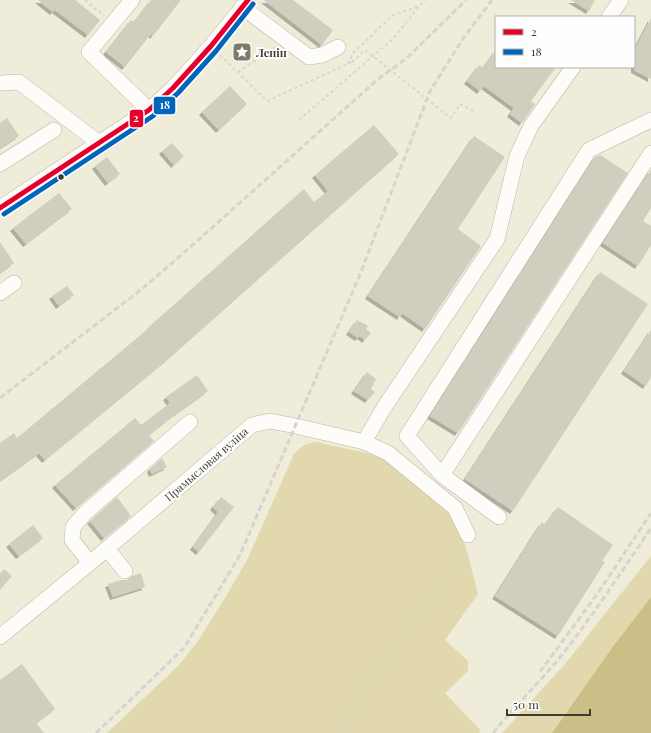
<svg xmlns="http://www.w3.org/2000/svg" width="651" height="733" font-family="'Playfair Display',serif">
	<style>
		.green { fill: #e1d8ad }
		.water { fill: #cbbf87 }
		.building { fill: #d1cec0; filter: url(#shadow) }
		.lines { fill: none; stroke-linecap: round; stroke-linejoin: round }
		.minor-casing { stroke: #b9b6a8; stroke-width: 16 }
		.path { stroke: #d7d6d1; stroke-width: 2; stroke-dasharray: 3 3; stroke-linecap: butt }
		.minor { stroke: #fdfcf9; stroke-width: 15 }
		.rail { stroke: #d6d4cf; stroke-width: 3; stroke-dasharray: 6 3; stroke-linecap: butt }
		.path-bridge { stroke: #d7d6d1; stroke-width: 2; stroke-dasharray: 3 3; stroke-linecap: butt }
		.bus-1-casing { stroke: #fefefe; stroke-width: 8 }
		.bus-2-casing { stroke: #fefefe; stroke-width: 8 }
		.bus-1 { stroke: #e4002b; stroke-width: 5 }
		.bus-2 { stroke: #0065bd; stroke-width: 5 }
		.bus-dot { fill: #3e3c2f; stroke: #fefefe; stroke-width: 1.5 }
		.labels { text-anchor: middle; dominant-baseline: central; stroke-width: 4; stroke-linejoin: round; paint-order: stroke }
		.poi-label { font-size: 11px; font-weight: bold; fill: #3e3c2f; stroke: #fefefe; text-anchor: start }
		.street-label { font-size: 11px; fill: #3e3c2f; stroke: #fefefe }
		.line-badge { stroke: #fefefe; stroke-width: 1.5 }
		.badge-label { font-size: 11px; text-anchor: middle; font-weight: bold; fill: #fff }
	</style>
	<defs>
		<filter id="shadow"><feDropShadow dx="-3" dy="3" stdDeviation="0" flood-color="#0004"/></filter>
	</defs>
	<rect width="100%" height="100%" fill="#f0ecda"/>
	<g class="green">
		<path d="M316,442L371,454L386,460L445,509C466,532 470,565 478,594L445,640L468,661V671L445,693L481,731L479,733H107L178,666L198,641L227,595L248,558L294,454C301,446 306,443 316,442Z"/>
		<polygon points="651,556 651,597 614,645 552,733 502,733 565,664"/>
	</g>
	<polygon class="water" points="651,597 651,733 552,733 614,645"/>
	<g class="building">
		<polygon points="38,0 75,0 100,20 88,35 55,10 53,12"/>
		<polygon points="151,0 181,0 153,36 151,34 125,67 106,52 131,20 134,22"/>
		<polygon points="264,0 293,0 333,30 322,45"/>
		<polygon points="571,0 595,0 589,11"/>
		<polygon points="651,18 651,79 634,70 634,51"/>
		<polygon points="496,50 496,67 556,67 531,101 535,104 522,123 510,114 514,108 484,86 480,91 467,81 479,65 483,68"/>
		<polygon points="230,86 247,104 219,130 202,112"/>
		<polygon points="7,118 19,136 0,148 0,123"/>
		<polygon points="374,125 399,154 167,360 45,460 39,453 0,481 0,443 14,433 17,438 149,328 149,327 304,189 314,202 328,191 315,175"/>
		<polygon points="474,136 505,157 458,229 481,246 425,329 402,313 400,317 368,296"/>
		<polygon points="172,143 184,156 174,165 162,151"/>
		<polygon points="600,155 628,173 458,433 430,416 595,157"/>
		<polygon points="107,157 120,174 108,183 95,166"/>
		<polygon points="651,170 651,208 643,221 651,226 651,245 638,266 603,243"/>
		<polygon points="59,193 72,209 26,244 13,228"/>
		<polygon points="0,242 14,263 0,273"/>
		<polygon points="600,272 648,304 513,511 465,479"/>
		<polygon points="67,286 74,295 59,306 52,296"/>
		<polygon points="357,320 368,326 366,329 371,333 365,340 360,336 358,338 349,332"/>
		<polygon points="651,330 651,377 646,386 624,371"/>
		<polygon points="367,372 376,379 371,389 375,392 368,400 354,391"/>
		<polygon points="197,375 208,391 174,415 149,435 154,441 76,508 55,485 135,418 141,425 170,403 166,397"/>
		<polygon points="162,458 167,467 152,474 150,469"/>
		<polygon points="117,497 131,516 104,538 90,521"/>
		<polygon points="221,497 234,507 199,552 193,547 218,512 213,507"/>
		<polygon points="558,507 613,545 602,561 605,562 558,636 495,596 542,522 545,525"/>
		<polygon points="33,525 43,538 19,556 9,544"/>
		<polygon points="4,569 12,576 0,590 0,574"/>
		<polygon points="141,573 145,587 113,597 108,584 122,580 127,580 132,576"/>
		<polygon points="22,664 55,709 36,723 44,733 0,733 0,680"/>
	</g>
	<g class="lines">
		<g class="minor-casing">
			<g id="minor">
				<polyline points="132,0 89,52 149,110"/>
				<polyline points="242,7 309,57 322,55 338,47"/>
				<polyline points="609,17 621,0"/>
				<polyline points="0,83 19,82 99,143"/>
				<polyline points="0,164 54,130"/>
				<polyline points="0,208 149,110 173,88 211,46 248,0"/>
				<polyline points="0,293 14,283"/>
				<polyline points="364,442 385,406 497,239 517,156 531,126 573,67"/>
				<polyline points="442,475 651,153"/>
				<polyline points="499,517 442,475 407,436 589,150 651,120"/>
				<polyline points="107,549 125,571"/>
				<polyline points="90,563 72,540 73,527 85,513 190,422"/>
				<polyline points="0,637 90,563 252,425 270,421 296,426 364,442 388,453 455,508 468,535"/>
			</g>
		</g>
		<g class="path">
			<polyline points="85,0 104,16"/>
			<polyline points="220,55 267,101 352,62"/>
			<polyline points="348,64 353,53 392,16 419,6 425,0"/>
			<polyline points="238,72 276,47"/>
			<polyline points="299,120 394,38 419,6"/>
			<polyline points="344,733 364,685 463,559 465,548"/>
		</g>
		<use href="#minor" class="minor"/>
		<g class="rail">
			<polyline points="0,398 142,289 195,243 377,80 407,58 466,0"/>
			<polyline points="540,672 600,590 651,513"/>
			<polyline points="96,733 184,648 240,555 359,277 430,91 464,37 492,0"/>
			<path d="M493,733C515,706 540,682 562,655C594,614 622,571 651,528"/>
		</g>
		<polyline class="path-bridge" points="352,62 365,50 451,118 460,104 476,112"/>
		<g class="bus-1-casing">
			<polyline id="bus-1" points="0,208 149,110 173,88 211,46 248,0"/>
		</g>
		<g class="bus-2-casing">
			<polyline id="bus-2" points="4,214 153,116 178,93 216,51 253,4"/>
		</g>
		<use href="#bus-1" class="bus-1"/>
		<use href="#bus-2" class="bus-2"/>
	</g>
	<defs>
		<g id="sight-square" transform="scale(1)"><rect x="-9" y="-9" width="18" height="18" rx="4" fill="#7c7a6b" stroke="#fefefe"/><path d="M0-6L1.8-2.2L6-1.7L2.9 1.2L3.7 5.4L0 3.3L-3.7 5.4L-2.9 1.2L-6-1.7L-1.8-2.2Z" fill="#fff"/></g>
	</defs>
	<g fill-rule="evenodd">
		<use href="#sight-square" x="242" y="52"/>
	</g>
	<circle class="bus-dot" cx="61" cy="177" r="3.5"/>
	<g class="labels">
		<g class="poi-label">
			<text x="256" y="52">Ленін</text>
		</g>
		<g class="street-label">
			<text transform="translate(206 464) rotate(-41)">Прамысловая вуліца</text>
		</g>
	</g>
	<g class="line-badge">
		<rect x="153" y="96" width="23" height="19" rx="4" fill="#0065bd"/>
		<rect x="129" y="109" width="15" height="19" rx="4" fill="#e4002b"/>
	</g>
	<g class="badge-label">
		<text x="165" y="109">18</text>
		<text x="136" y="122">2</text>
	</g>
	<rect x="495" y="16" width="140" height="52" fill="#fefefe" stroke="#b1b0ab"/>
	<rect x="503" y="29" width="20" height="6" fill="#e4002b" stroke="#b1b0ab"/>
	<text x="531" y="36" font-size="12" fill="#3e3c2f">2</text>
	<rect x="503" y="49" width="20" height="6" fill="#0065bd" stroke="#b1b0ab"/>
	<text x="531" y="56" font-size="12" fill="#3e3c2f">18</text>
	<path d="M507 709v6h83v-6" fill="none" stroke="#3e3c2f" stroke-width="2"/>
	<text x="513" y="709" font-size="12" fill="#3e3c2f" stroke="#fefefe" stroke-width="3" paint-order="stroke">50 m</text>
</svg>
